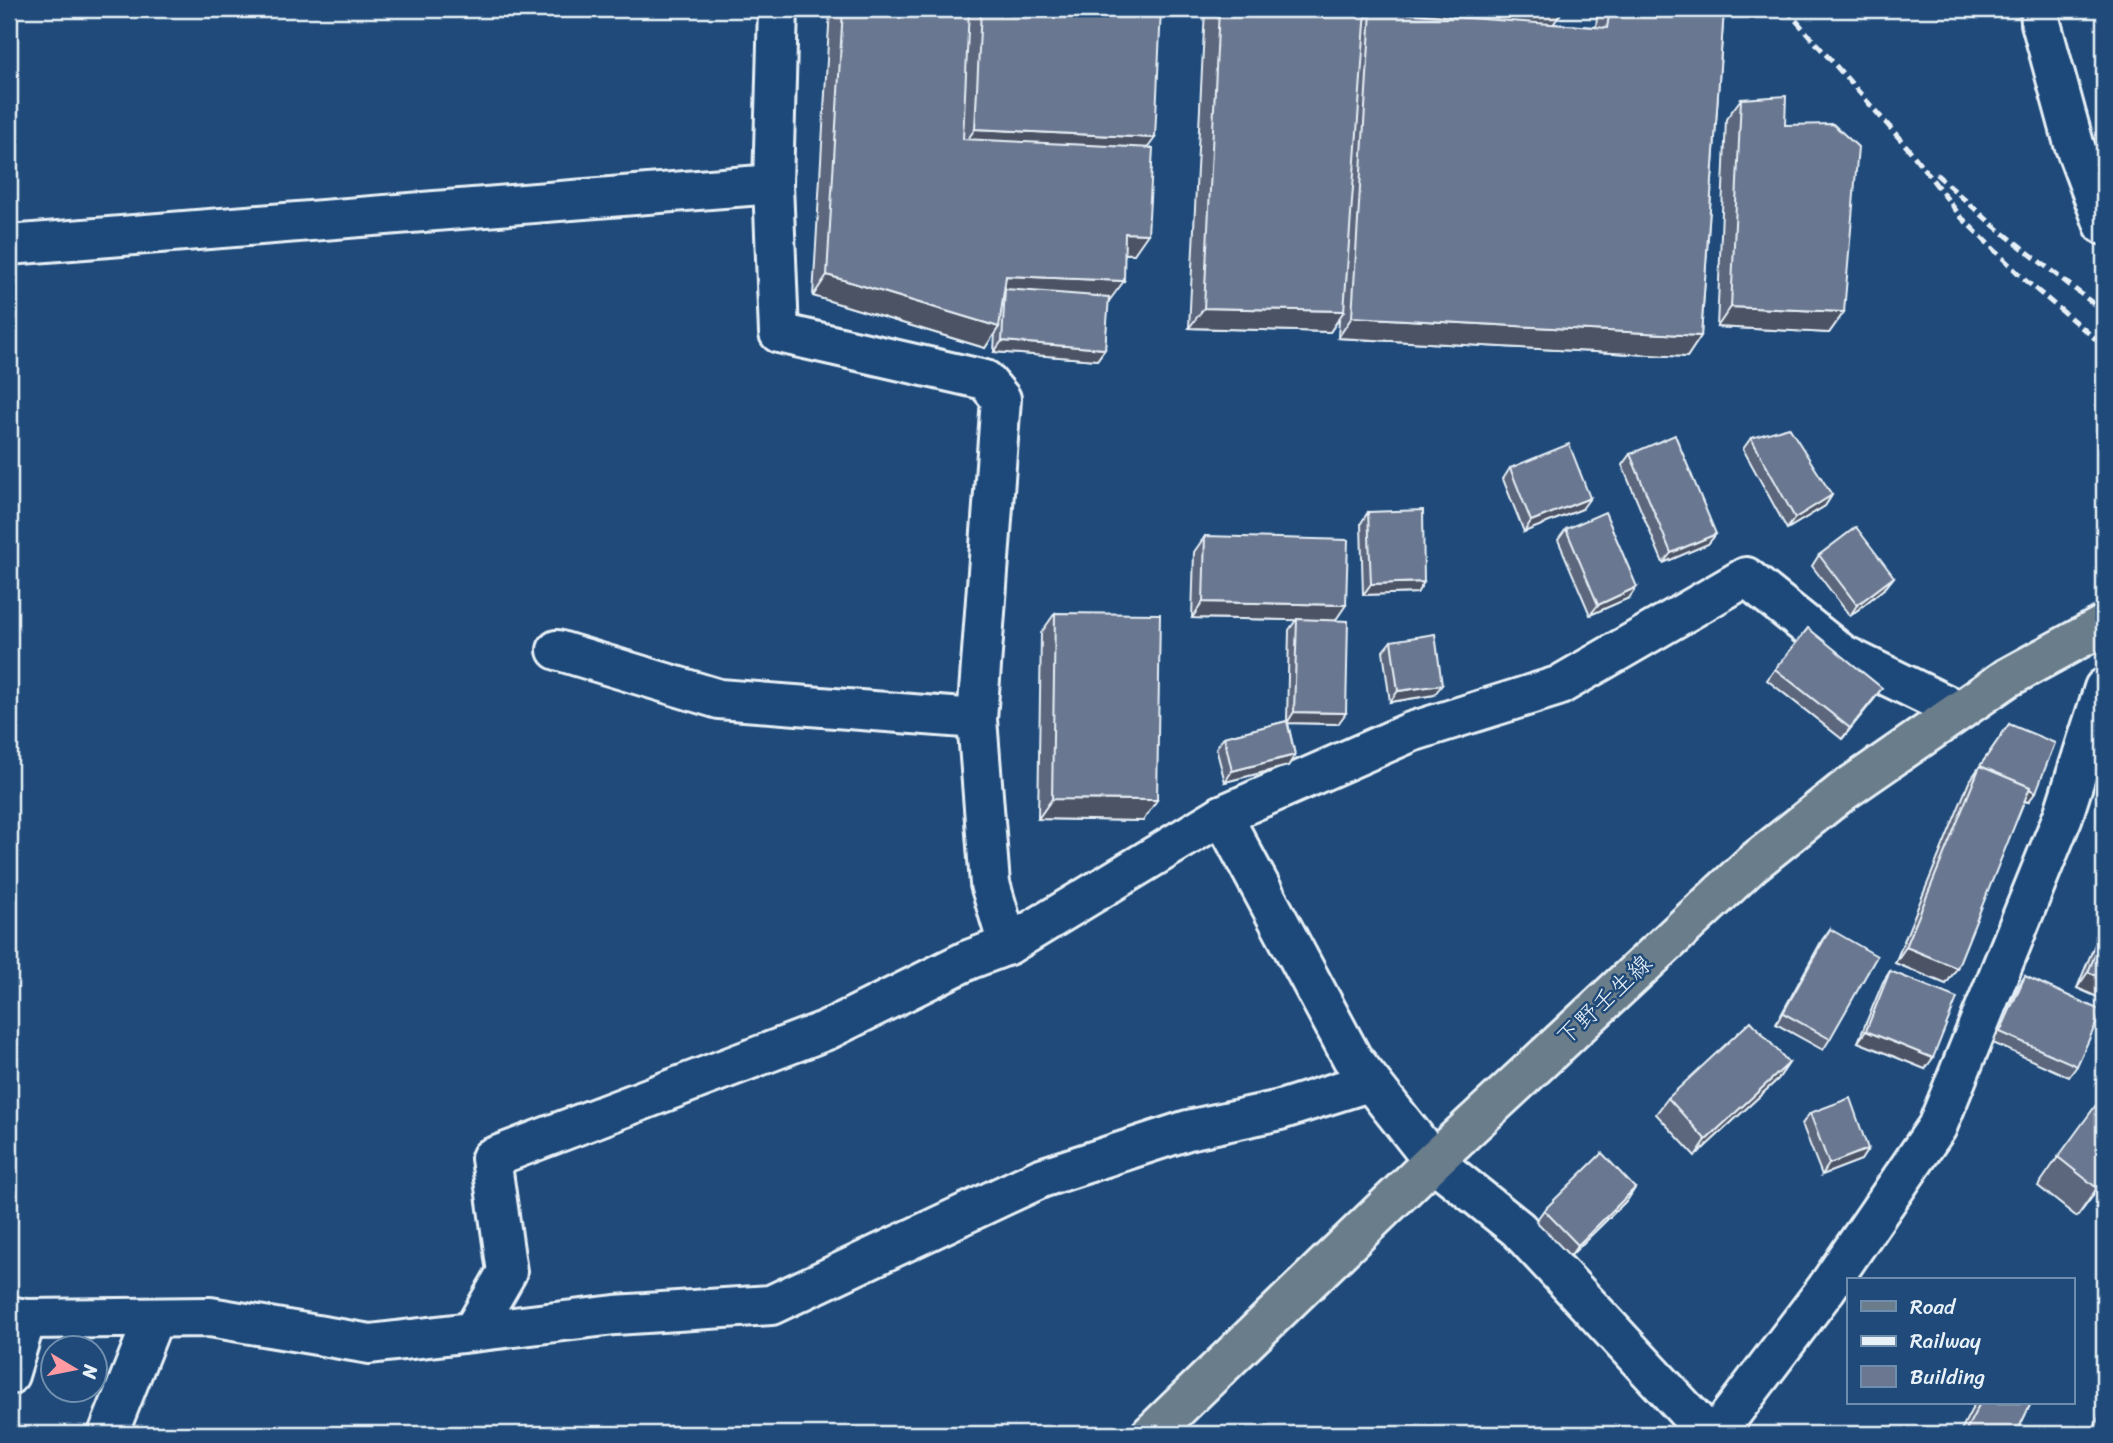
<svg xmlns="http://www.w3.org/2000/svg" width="2113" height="1443" font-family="Sriracha,'Klee One',sans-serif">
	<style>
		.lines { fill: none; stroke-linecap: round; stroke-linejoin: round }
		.minor-casing { stroke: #e8f1f8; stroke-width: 44 }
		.major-casing { stroke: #e8f1f8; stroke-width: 44 }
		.minor { stroke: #1f4a7a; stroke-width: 38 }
		.major { stroke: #6b7d8b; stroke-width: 38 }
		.rail { stroke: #e8f1f8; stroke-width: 5; stroke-dasharray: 10 5; stroke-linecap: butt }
		.wall { fill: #5c667c; stroke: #e8f1f8; stroke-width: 2 }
		.shaded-wall { fill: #4b5365; stroke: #e8f1f8; stroke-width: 2 }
		.building { fill: #6b7790; stroke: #e8f1f8; stroke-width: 2 }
		.labels { text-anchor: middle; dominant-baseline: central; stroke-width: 5; stroke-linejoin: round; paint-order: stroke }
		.street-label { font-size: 24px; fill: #e8f1f8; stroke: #1f4a7a }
	</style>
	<rect width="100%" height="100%" fill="#1f4a7a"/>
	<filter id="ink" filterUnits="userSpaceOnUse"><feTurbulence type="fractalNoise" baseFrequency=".0143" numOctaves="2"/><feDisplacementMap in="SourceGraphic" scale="14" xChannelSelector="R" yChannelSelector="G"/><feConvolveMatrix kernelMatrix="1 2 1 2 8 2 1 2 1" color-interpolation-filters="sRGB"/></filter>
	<g filter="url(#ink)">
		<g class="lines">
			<g class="minor-casing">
				<g id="minor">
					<polyline points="778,9 773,184 779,333 985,380 1001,399 977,719 990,884 1008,945"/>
					<polyline points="2040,9 2041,23 2074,144 2104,225"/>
					<polyline points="9,245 773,184"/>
					<polyline points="557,650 719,699 977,719"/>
					<polyline points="1222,815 1352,1058 1433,1161 1518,1229 1708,1434"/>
					<polyline points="9,1316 26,1319 210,1317 370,1344 615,1315 771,1305 1041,1178 1188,1130 1280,1110 1369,1082"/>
					<polyline points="473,1331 507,1272 491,1158 827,1030 968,960 1008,945 1222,815 1411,732 1558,686 1746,577 1842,654 1959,711"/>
					<polyline points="9,1375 26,1319"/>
					<polyline points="108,1434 154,1318"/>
					<polyline points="1716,1434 1826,1289 1937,1127 2063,816 2104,688"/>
				</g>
			</g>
			<g class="major-casing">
				<polyline id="major" points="1151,1434 1433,1161 1753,863 1842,792 2007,678 2104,625"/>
			</g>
			<use href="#minor" class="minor"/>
			<use href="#major" class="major"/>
			<g class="rail">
				<polyline points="1786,9 1908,148 1961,217 2026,281 2104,346"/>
				<polyline points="1936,174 1993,225 2104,312"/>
			</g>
		</g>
		<g class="wall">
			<polygon points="830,9 1161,9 1147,148 1134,254 1125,254 1109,301 1108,301 1105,349 1097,360 994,352 995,332 985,348 813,296"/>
			<polygon points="1205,9 1366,9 1365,19 1371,11 1466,18 1371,9 1564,9 1553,24 1596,27 1598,9 1724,9 1701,336 1687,357 1338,338 1339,319 1330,332 1189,328"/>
			<polygon points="1741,99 1785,125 1844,312 1829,333 1717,327 1726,119"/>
			<polygon points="1751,438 1832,495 1825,506 1787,529 1743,449"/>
			<polygon points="1630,454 1716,534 1708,544 1663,563 1622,465"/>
			<polygon points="1510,468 1582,509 1524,532 1503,479"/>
			<polygon points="1368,512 1424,582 1417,593 1363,595 1361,523"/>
			<polygon points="1566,529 1629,598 1590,615 1558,540"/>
			<polygon points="1205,536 1336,620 1338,724 1288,723 1295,755 1288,766 1225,782 1216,748 1224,737 1287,721 1289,630 1296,620 1192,618 1194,552"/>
			<polygon points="1819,555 1894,577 1886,587 1850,616 1812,566"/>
			<polygon points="1055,613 1143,821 1038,819 1041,633"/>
			<polygon points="1391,641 1434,695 1390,702 1383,651"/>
			<polygon points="1775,669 1875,698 1842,739 1767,680"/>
			<polygon points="2009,724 2036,792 2028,802 2024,801 1957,968 1946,984 1895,963 1969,782"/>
			<polygon points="2104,922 2104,1000 2077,988"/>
			<polygon points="1830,929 1830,1039 1823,1050 1776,1024 1822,940"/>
			<polygon points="1890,971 1925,1069 1858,1042 1883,982"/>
			<polygon points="2025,976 2077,1066 2069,1077 1993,1043 2018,987"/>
			<polygon points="1789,1063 1778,1079 1695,1156 1656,1114 1668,1098"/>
			<polygon points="1810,1113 1868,1149 1861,1160 1822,1175 1802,1124"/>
			<polygon points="2058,1157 2104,1181 2077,1217 2038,1186"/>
			<polygon points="1635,1188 1628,1199 1570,1256 1536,1221 1544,1210"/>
			<polygon points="1975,1403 2031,1403 2016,1434 1959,1434"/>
			<polygon points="2104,1404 2104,1434 2092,1434"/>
		</g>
		<g class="shaded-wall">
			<polygon points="1371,9 1564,9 1552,26"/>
			<polygon points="975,129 1155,138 1140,158 961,149"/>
			<polygon points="1125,233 1148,234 1134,254 1111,253"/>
			<polygon points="827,275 999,327 985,348 813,296"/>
			<polygon points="1006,276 1124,281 1109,301 1005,297 1005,289 1000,297"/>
			<polygon points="1731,307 1844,312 1829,333 1717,327"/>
			<polygon points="1204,308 1344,311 1330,332 1189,328"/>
			<polygon points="1352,317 1701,336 1687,357 1338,338"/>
			<polygon points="1002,341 1105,349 1097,360 994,352"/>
			<polygon points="1832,495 1825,506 1787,529 1795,518"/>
			<polygon points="1590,498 1582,509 1524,532 1531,521"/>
			<polygon points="1716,534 1708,544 1663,563 1671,553"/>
			<polygon points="1894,577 1886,587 1850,616 1857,605"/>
			<polygon points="1424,582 1417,593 1363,595 1371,584"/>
			<polygon points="1637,587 1629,598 1590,615 1598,605"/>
			<polygon points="1203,602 1346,605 1335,621 1192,618"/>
			<polygon points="1442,685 1434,695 1390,702 1398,691"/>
			<polygon points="1882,688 1875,698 1842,739 1850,728"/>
			<polygon points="1294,712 1346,713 1338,724 1287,723"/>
			<polygon points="1295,755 1288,766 1225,782 1232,771"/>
			<polygon points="1979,769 2036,792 2028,802 1974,781"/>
			<polygon points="1052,799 1157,800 1143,821 1038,819"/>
			<polygon points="1906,947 1957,968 1946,984 1895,963"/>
			<polygon points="2088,972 2104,979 2104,1000 2077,988"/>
			<polygon points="1866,1031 1933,1058 1925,1069 1858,1042"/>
			<polygon points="1789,1063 1778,1079 1695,1156 1706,1140"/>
			<polygon points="1868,1149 1861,1160 1822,1175 1829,1164"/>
			<polygon points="2104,1179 2104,1181 2077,1217 2097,1188"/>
			<polygon points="1635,1188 1628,1199 1570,1256 1578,1245"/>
		</g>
		<g class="building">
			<polygon points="843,9 969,9 963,139 1153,148 1148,234 1125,233 1124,281 1006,276 999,327 827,275"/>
			<polygon points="981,9 1161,9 1155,138 975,129"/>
			<polygon points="1219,9 1366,9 1344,311 1204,308"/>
			<polygon points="1610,9 1724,9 1724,10 1701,336 1352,317 1371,11 1607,28"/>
			<polygon points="1786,96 1785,125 1833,124 1858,147 1844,312 1731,307 1741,99"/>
			<polygon points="1005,289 1109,297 1105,349 1002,341"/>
			<polygon points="1789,427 1832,495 1795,518 1751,438"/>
			<polygon points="1675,435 1716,534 1671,553 1630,454"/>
			<polygon points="1569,444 1590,498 1531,521 1510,468"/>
			<polygon points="1423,510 1424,582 1371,584 1368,512"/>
			<polygon points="1605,512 1637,587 1598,605 1566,529"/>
			<polygon points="1856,527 1894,577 1857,605 1819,555"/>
			<polygon points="1205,536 1348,540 1346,605 1203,602"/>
			<polygon points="1055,613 1160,614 1157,800 1052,799"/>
			<polygon points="1297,619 1348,621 1346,713 1294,712"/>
			<polygon points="1808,628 1882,688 1850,728 1775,669"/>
			<polygon points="1435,634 1442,685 1398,691 1391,641"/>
			<polygon points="1287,721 1295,755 1232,771 1224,737"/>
			<polygon points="2009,724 2055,743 2036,792 2029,789 2030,787 1980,766"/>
			<polygon points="1980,766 2030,787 1957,968 1906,947"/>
			<polygon points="1830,929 1877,956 1830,1039 1783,1013"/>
			<polygon points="2104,933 2104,979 2088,972"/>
			<polygon points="1890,971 1957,998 1933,1058 1866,1031"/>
			<polygon points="2025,976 2102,1011 2077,1066 2000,1032"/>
			<polygon points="1751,1021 1789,1063 1706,1140 1668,1098"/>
			<polygon points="2104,1094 2104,1179 2097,1188 2058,1157"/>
			<polygon points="1850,1098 1868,1149 1829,1164 1810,1113"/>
			<polygon points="1602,1153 1635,1188 1578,1245 1544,1210"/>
			<polygon points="1980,1403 2031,1403 2016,1434 1964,1434"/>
		</g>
	</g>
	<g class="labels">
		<g class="street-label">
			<text transform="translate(1604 1000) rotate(-43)">下野壬生線</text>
		</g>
	</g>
	<rect width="2113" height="1443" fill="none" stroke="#1f4a7a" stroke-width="35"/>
	<rect x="18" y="18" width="2078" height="1408" fill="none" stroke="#e8f1f8" stroke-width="2.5" filter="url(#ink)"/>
	<rect x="1847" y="1278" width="228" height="126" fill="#1f4a7a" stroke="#6f8dac" stroke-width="2"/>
	<rect x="1861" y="1301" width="35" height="10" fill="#6b7d8b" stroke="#6f8dac" stroke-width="2"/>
	<text x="1910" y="1314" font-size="21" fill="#e8f1f8">Road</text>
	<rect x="1861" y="1336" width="35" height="10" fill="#e8f1f8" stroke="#6f8dac" stroke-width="2"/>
	<text x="1910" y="1348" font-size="21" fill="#e8f1f8">Railway</text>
	<rect x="1861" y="1366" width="35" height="21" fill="#6b7790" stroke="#6f8dac" stroke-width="2"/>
	<text x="1910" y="1384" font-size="21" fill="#e8f1f8">Building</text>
	<g transform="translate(74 1369) rotate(100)"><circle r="33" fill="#1f4a7a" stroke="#6f8dac" stroke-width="2"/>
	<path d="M0-5L12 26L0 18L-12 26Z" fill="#ff9aa2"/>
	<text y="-10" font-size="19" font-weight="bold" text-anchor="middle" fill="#e8f1f8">N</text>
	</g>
</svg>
